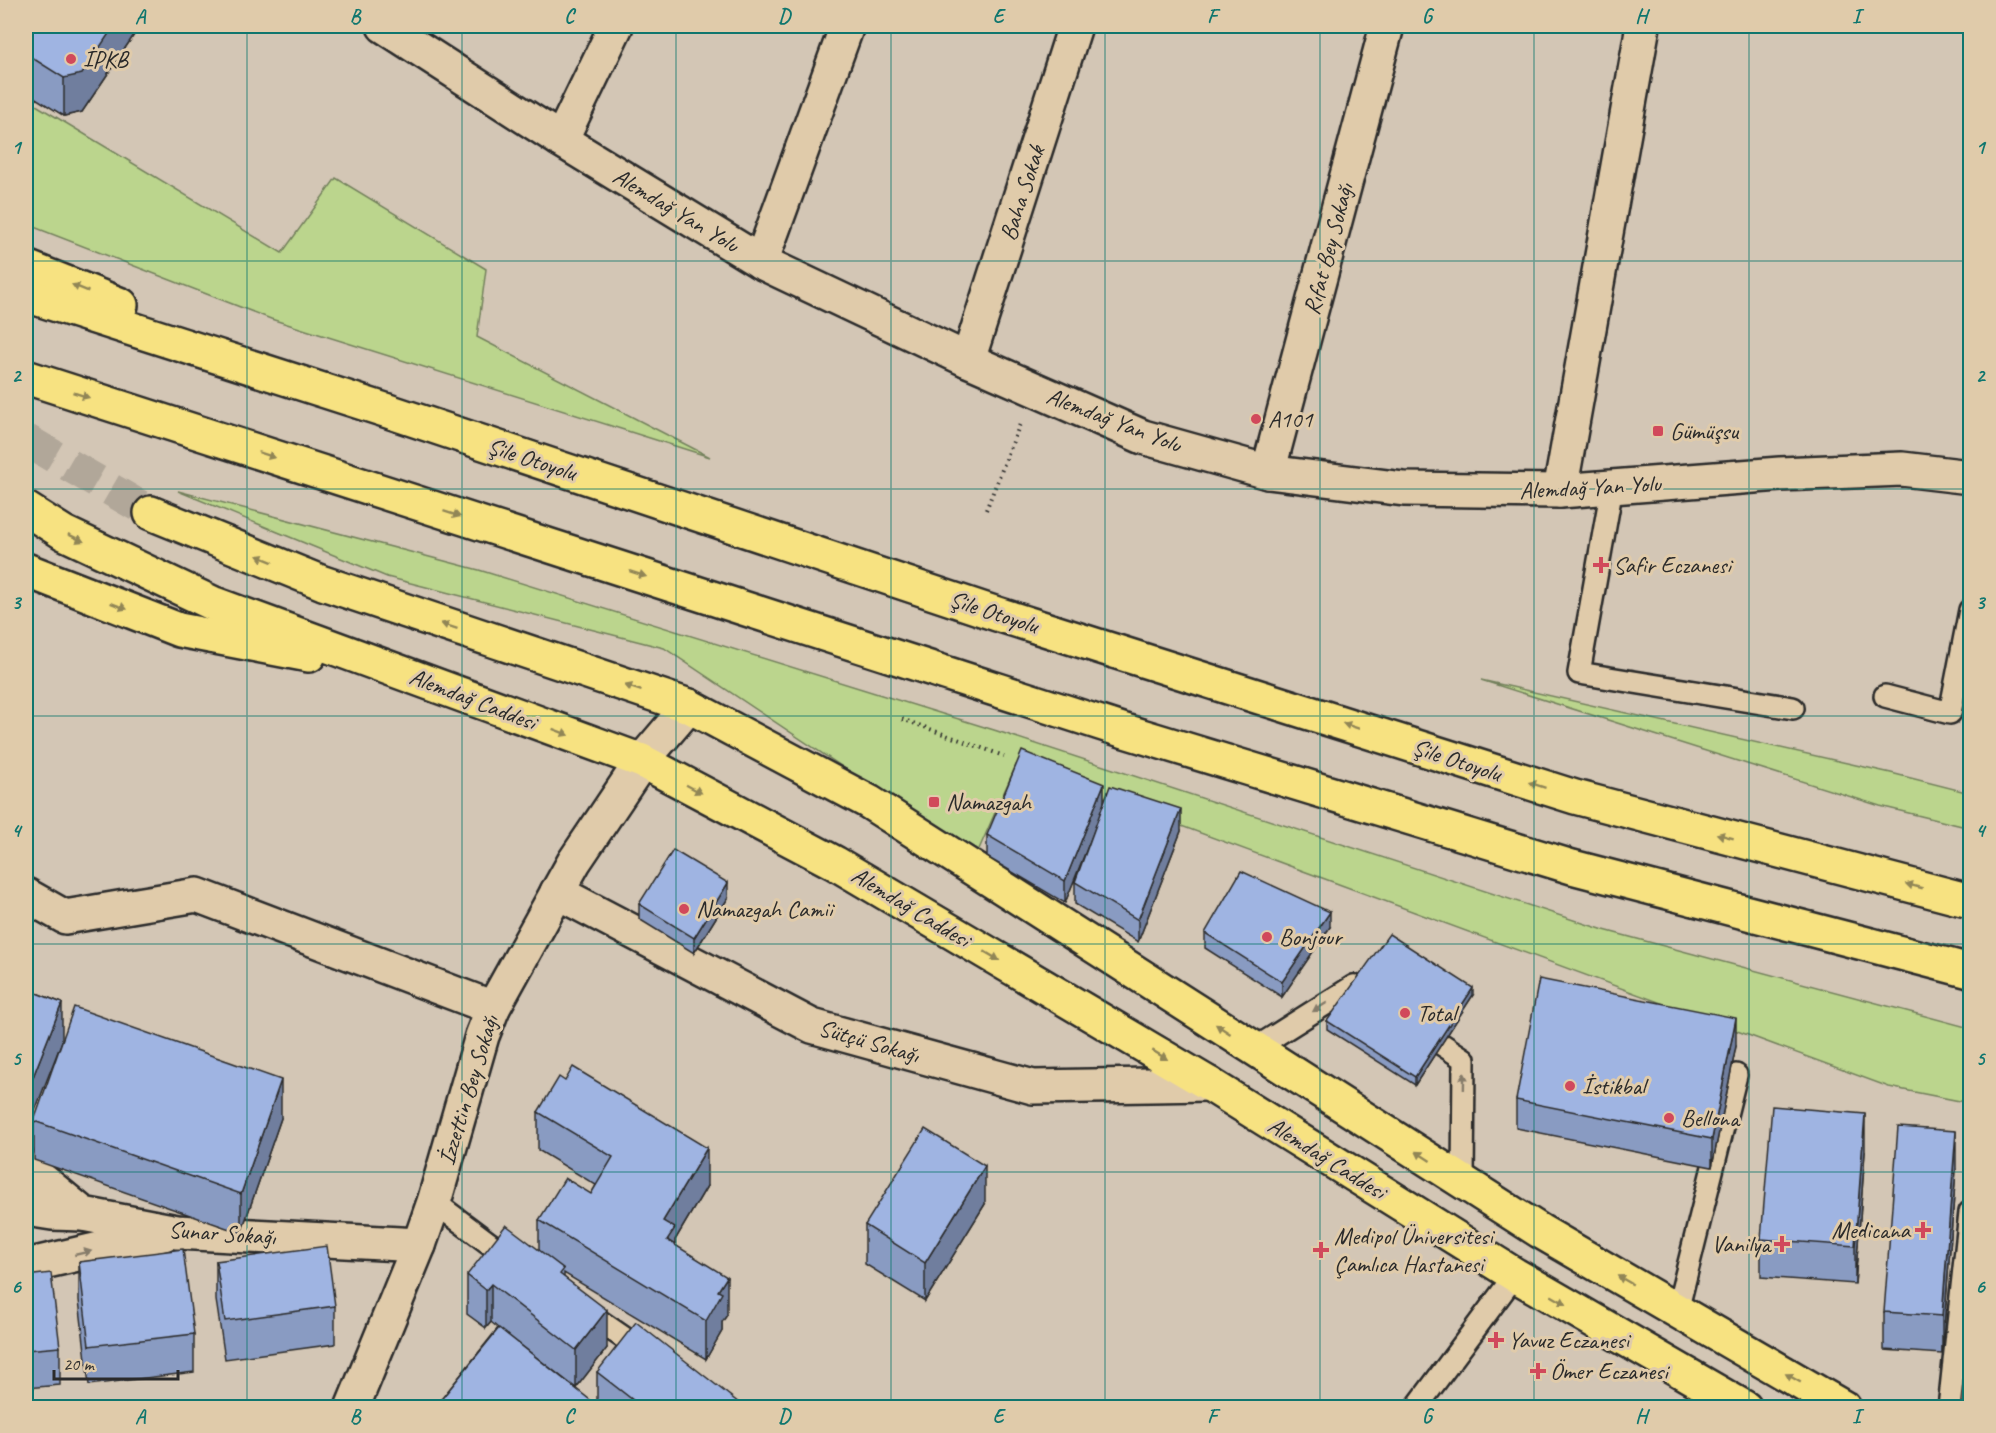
<svg xmlns="http://www.w3.org/2000/svg" width="1996" height="1433" font-family="Caveat,sans-serif">
	<style>
		.green { fill: #bbd58d; stroke: #73805c; stroke-width: 1.5 }
		.lines { fill: none; stroke-linecap: round; stroke-linejoin: round }
		.primary-tunnel { stroke: #b1a799; stroke-width: 33; stroke-dasharray: 33 16; stroke-linecap: butt }
		.lane-casing { stroke: #2b2b2b; stroke-width: 26 }
		.street-casing { stroke: #2b2b2b; stroke-width: 38 }
		.secondary-casing { stroke: #2b2b2b; stroke-width: 38 }
		.primary-casing { stroke: #2b2b2b; stroke-width: 38 }
		.highway-casing { stroke: #2b2b2b; stroke-width: 38 }
		.path { stroke: #2b2b2b; stroke-width: 4; stroke-dasharray: 1.5 4.5; stroke-linecap: butt }
		.lane { stroke: #e0cbaa; stroke-width: 21 }
		.street { stroke: #e0cbaa; stroke-width: 33 }
		.secondary { stroke: #e0cbaa; stroke-width: 33 }
		.primary { stroke: #f7e281; stroke-width: 33 }
		.highway { stroke: #f7e281; stroke-width: 33 }
		.wall { fill: #899bc2; stroke: #2b2b2b; stroke-width: 1.5 }
		.shaded-wall { fill: #6f7e9e; stroke: #2b2b2b; stroke-width: 1.5 }
		.building { fill: #9fb4e2; stroke: #2b2b2b; stroke-width: 1.5 }
		.oneway { fill: #918656 }
		.oneway2 { fill: #867b6a }
		.grid { fill: none; stroke: #0f766e; stroke-width: 1.5; stroke-opacity: 0.55 }
		.poi-dot { fill: #d1495b; stroke: #e0cbaa; stroke-width: 2 }
		.labels { text-anchor: middle; dominant-baseline: central; stroke-width: 6; stroke-linejoin: round; paint-order: stroke }
		.poi-label { font-size: 24px; fill: #2b2b2b; stroke: #e0cbaa; text-anchor: start }
		.street-label { font-size: 24px; fill: #2b2b2b; stroke: #e0cbaa }
		.neatline { fill: none; stroke: #0f766e; stroke-width: 2 }
		.grid-label { font-size: 20px; text-anchor: middle; font-weight: bold; fill: #0f766e }
	</style>
	<rect width="100%" height="100%" fill="#d3c6b5"/>
	<filter id="ink" filterUnits="userSpaceOnUse"><feTurbulence type="fractalNoise" baseFrequency=".0167" numOctaves="2"/><feDisplacementMap in="SourceGraphic" scale="12" xChannelSelector="R" yChannelSelector="G"/><feConvolveMatrix kernelMatrix="1 2 1 2 8 2 1 2 1" color-interpolation-filters="sRGB"/></filter>
	<g filter="url(#ink)">
		<g class="green">
			<polygon points="26,99 282,253 336,178 486,269 477,337 710,457 271,319 26,224"/>
			<polygon points="178,491 479,570 994,730 1604,930 1970,1028 1970,1103 1889,1087 1016,765 976,856 664,648 387,577"/>
			<polygon points="1481,680 1891,773 1970,793 1970,828 1880,806"/>
		</g>
		<g class="lines">
			<polyline class="primary-tunnel" points="26,440 151,513"/>
			<g class="lane-casing">
				<g id="lane">
					<polyline points="1612,487 1579,673 1793,708"/>
					<polyline points="1885,696 1950,713 1970,610"/>
					<polyline points="1417,1028 1464,1059 1463,1182"/>
					<polyline points="1254,1049 1354,986 1374,999"/>
					<polyline points="434,1202 513,1261"/>
					<polyline points="585,1311 646,1353"/>
					<polyline points="1677,1311 1736,1075"/>
					<polyline points="1416,1408 1515,1275"/>
					<polyline points="1949,1408 1970,1212"/>
				</g>
			</g>
			<g class="street-casing">
				<g id="street">
					<polyline points="561,140 616,26"/>
					<polyline points="761,262 847,26"/>
					<polyline points="968,360 1075,26"/>
					<polyline points="1268,472 1387,26"/>
					<polyline points="1560,491 1643,26"/>
					<polyline points="557,892 812,1026 1033,1087 1209,1084"/>
					<polyline points="26,895 65,917 197,895 493,1008"/>
					<polyline points="26,1167 83,1214"/>
					<polyline points="26,1209 52,1213 83,1214 177,1232 419,1245"/>
					<polyline points="26,1266 164,1234"/>
				</g>
			</g>
			<g class="secondary-casing">
				<g id="secondary">
					<polyline points="384,26 561,140 761,262 968,360 1143,437 1268,472 1404,489 1560,491 1780,474 1902,469 1970,477"/>
					<polyline points="352,1408 419,1245 434,1202 482,1036 493,1008 574,862 642,761 689,706"/>
				</g>
			</g>
			<g class="primary-casing">
				<g id="primary">
					<polyline points="26,509 64,533 212,603 642,761 835,863 1209,1084 1515,1275 1745,1408"/>
					<polyline points="151,513 323,583 689,706 869,802 1540,1231 1844,1408"/>
					<polyline points="26,570 179,630 309,655"/>
				</g>
			</g>
			<g class="highway-casing">
				<g id="highway">
					<polyline points="26,267 121,305"/>
					<polyline points="26,295 388,411 997,614 1575,797 1970,901"/>
					<polyline points="26,377 1125,731 1572,867 1970,971"/>
				</g>
			</g>
			<g class="path">
				<polyline points="986,510 1020,424"/>
				<polyline points="902,719 1004,756"/>
			</g>
			<use href="#lane" class="lane"/>
			<use href="#street" class="street"/>
			<use href="#secondary" class="secondary"/>
			<use href="#primary" class="primary"/>
			<use href="#highway" class="highway"/>
		</g>
		<g class="wall">
			<polygon points="26,26 140,26 82,112 64,116 26,92"/>
			<polygon points="1104,802 1181,831 1138,942 1075,904 1075,882 1092,835 1065,903 987,857 987,835"/>
			<polygon points="728,898 694,953 639,919 639,904"/>
			<polygon points="1330,927 1282,997 1205,948 1205,933"/>
			<polygon points="26,989 62,1003 31,1121 26,1119"/>
			<polygon points="1473,995 1415,1085 1327,1029 1327,1021"/>
			<polygon points="1736,1046 1712,1167 1516,1128 1516,1100"/>
			<polygon points="538,1112 707,1186 675,1240 675,1245 727,1315 722,1322 722,1331 706,1359 564,1273 564,1277 607,1348 576,1388 518,1343 597,1406 597,1372 744,1407 435,1407 498,1328 491,1322 486,1328 467,1314 467,1275 539,1250 539,1220 591,1194 596,1185 538,1150"/>
			<polygon points="281,1118 241,1233 34,1160 34,1121"/>
			<polygon points="1865,1152 1855,1284 1761,1277 1761,1239"/>
			<polygon points="1956,1169 1942,1354 1884,1350 1884,1312"/>
			<polygon points="985,1204 925,1301 865,1264 865,1225"/>
			<polygon points="216,1261 335,1306 335,1344 225,1359 216,1300"/>
			<polygon points="79,1262 194,1334 194,1372 89,1385 79,1300"/>
			<polygon points="26,1276 60,1347 60,1385 26,1388"/>
		</g>
		<g class="shaded-wall">
			<polygon points="114,26 140,26 82,112 64,116 64,78"/>
			<polygon points="1104,784 1104,806 1065,903 1065,881"/>
			<polygon points="1181,809 1181,831 1138,942 1138,920"/>
			<polygon points="728,883 728,898 694,953 694,938"/>
			<polygon points="1330,912 1330,927 1282,997 1282,982"/>
			<polygon points="1473,988 1473,995 1415,1085 1415,1077"/>
			<polygon points="62,1003 62,1041 31,1121 31,1082"/>
			<polygon points="1736,1018 1736,1046 1712,1167 1712,1139"/>
			<polygon points="281,1080 281,1118 241,1233 241,1194"/>
			<polygon points="1865,1114 1865,1152 1855,1284 1855,1246"/>
			<polygon points="1956,1131 1956,1169 1942,1354 1942,1316"/>
			<polygon points="707,1148 707,1186 675,1240 675,1266 663,1221"/>
			<polygon points="985,1166 985,1204 925,1301 925,1263"/>
			<polygon points="727,1277 727,1315 722,1322 722,1331 706,1359 706,1321 718,1291"/>
			<polygon points="491,1284 491,1322 486,1328 486,1290"/>
			<polygon points="607,1310 607,1348 576,1388 576,1350"/>
		</g>
		<g class="building">
			<polygon points="26,26 114,26 82,74 64,78 26,54"/>
			<polygon points="1022,751 1104,784 1065,881 987,835"/>
			<polygon points="1110,786 1181,809 1138,920 1075,882"/>
			<polygon points="673,850 728,883 694,938 639,904"/>
			<polygon points="1241,871 1330,912 1282,982 1205,933"/>
			<polygon points="1389,934 1473,988 1415,1077 1327,1021"/>
			<polygon points="1539,979 1736,1018 1712,1139 1516,1100"/>
			<polygon points="26,989 62,1003 31,1082 26,1080"/>
			<polygon points="74,1007 281,1080 241,1194 34,1121"/>
			<polygon points="573,1067 707,1148 663,1221 675,1228 667,1240 727,1277 718,1291 722,1293 706,1321 539,1220 565,1178 591,1194 613,1157 538,1112 559,1077 565,1081"/>
			<polygon points="1772,1106 1865,1114 1855,1246 1761,1239"/>
			<polygon points="1898,1127 1956,1131 1942,1316 1884,1312"/>
			<polygon points="925,1129 985,1166 925,1263 865,1225"/>
			<polygon points="506,1225 564,1269 560,1274 607,1310 576,1350 491,1284 486,1290 467,1275"/>
			<polygon points="327,1246 335,1306 225,1321 216,1261"/>
			<polygon points="183,1249 194,1334 89,1346 79,1262"/>
			<polygon points="51,1273 60,1347 26,1350 26,1276"/>
			<polygon points="636,1322 744,1407 642,1407 597,1372"/>
			<polygon points="499,1328 599,1407 435,1407"/>
		</g>
		<defs><path id="oneway-solid" d="M-6-.8H1V-3.2L6.5 0L1 3.2V.8H-6Z" transform="scale(1.5)"/></defs>
		<g class="oneway">
			<use href="#oneway-solid" transform="translate(80 288) rotate(-158)"/>
			<use href="#oneway-solid" transform="translate(81 395) rotate(18)"/>
			<use href="#oneway-solid" transform="translate(267 455) rotate(18)"/>
			<use href="#oneway-solid" transform="translate(452 514) rotate(18)"/>
			<use href="#oneway-solid" transform="translate(76 538) rotate(25)"/>
			<use href="#oneway-solid" transform="translate(265 559) rotate(-158)"/>
			<use href="#oneway-solid" transform="translate(638 574) rotate(18)"/>
			<use href="#oneway-solid" transform="translate(119 606) rotate(21)"/>
			<use href="#oneway-solid" transform="translate(449 626) rotate(-161)"/>
			<use href="#oneway-solid" transform="translate(633 688) rotate(-161)"/>
			<use href="#oneway-solid" transform="translate(1351 726) rotate(-162)"/>
			<use href="#oneway-solid" transform="translate(561 732) rotate(21)"/>
			<use href="#oneway-solid" transform="translate(1537 785) rotate(-162)"/>
			<use href="#oneway-solid" transform="translate(694 789) rotate(28)"/>
			<use href="#oneway-solid" transform="translate(1725 836) rotate(-165)"/>
			<use href="#oneway-solid" transform="translate(1914 886) rotate(-165)"/>
			<use href="#oneway-solid" transform="translate(992 956) rotate(31)"/>
			<use href="#oneway-solid" transform="translate(1223 1029) rotate(-147)"/>
			<use href="#oneway-solid" transform="translate(1160 1055) rotate(31)"/>
			<use href="#oneway-solid" transform="translate(1423 1156) rotate(-147)"/>
			<use href="#oneway-solid" transform="translate(1625 1280) rotate(-150)"/>
			<use href="#oneway-solid" transform="translate(1559 1300) rotate(30)"/>
			<use href="#oneway-solid" transform="translate(1793 1378) rotate(-150)"/>
		</g>
		<g class="oneway2">
			<use href="#oneway-solid" transform="translate(1320 1007) rotate(148)"/>
			<use href="#oneway-solid" transform="translate(1464 1081) rotate(-89)"/>
			<use href="#oneway-solid" transform="translate(83 1253) rotate(-13)"/>
		</g>
	</g>
	<path class="grid" d="M247,26V1408M462,26V1408M676,26V1408M891,26V1408M1105,26V1408M1320,26V1408M1534,26V1408M1749,26V1408M26,261H1970M26,489H1970M26,716H1970M26,944H1970M26,1172H1970"/>
	<g class="poi-dot">
		<circle cx="71" cy="59" r="6"/>
		<circle cx="1256" cy="419" r="6"/>
		<rect x="1652" y="425" width="12" height="12" rx="3"/>
		<path d="M1598 556h6v6h6v6h-6v6h-6v-6h-6v-6h6z"/>
		<rect x="928" y="796" width="12" height="12" rx="3"/>
		<circle cx="684" cy="909" r="6"/>
		<circle cx="1267" cy="937" r="6"/>
		<circle cx="1405" cy="1013" r="6"/>
		<circle cx="1570" cy="1086" r="6"/>
		<circle cx="1669" cy="1118" r="6"/>
		<path d="M1920 1221h6v6h6v6h-6v6h-6v-6h-6v-6h6z"/>
		<path d="M1779 1235h6v6h6v6h-6v6h-6v-6h-6v-6h6z"/>
		<path d="M1318 1241h6v6h6v6h-6v6h-6v-6h-6v-6h6z"/>
		<path d="M1493 1331h6v6h6v6h-6v6h-6v-6h-6v-6h6z"/>
		<path d="M1535 1362h6v6h6v6h-6v6h-6v-6h-6v-6h6z"/>
	</g>
	<g class="labels">
		<g class="poi-label">
			<text x="83" y="59">İPKB</text>
			<text x="1268" y="419">A101</text>
			<text x="1670" y="431">Gümüşsu</text>
			<text x="1613" y="565">Safir Eczanesi</text>
			<text x="946" y="802">Namazgah</text>
			<text x="696" y="909">Namazgah Camii</text>
			<text x="1279" y="937">Bonjour</text>
			<text x="1417" y="1013">Total</text>
			<text x="1582" y="1086">İstikbal</text>
			<text x="1681" y="1118">Bellona</text>
			<text x="1910" y="1230" text-anchor="end">Medicana</text>
			<text x="1334" y="1236">Medipol Üniversitesi<tspan x="1334" dy="28">Çamlıca Hastanesi</tspan></text>
			<text x="1770" y="1244" text-anchor="end">Vanilya</text>
			<text x="1508" y="1340">Yavuz Eczanesi</text>
			<text x="1550" y="1371">Ömer Eczanesi</text>
		</g>
		<g class="street-label">
			<text transform="translate(1022 193) rotate(-72)">Baha Sokak</text>
			<text transform="translate(676 210) rotate(31)">Alemdağ Yan Yolu</text>
			<text transform="translate(1328 249) rotate(-75)">Rıfat Bey Sokağı</text>
			<text transform="translate(1114 420) rotate(21)">Alemdağ Yan Yolu</text>
			<text transform="translate(532 459) rotate(18)">Şile Otoyolu</text>
			<text transform="translate(1590 487) rotate(-3)">Alemdağ Yan Yolu</text>
			<text transform="translate(994 612) rotate(18)">Şile Otoyolu</text>
			<text transform="translate(473 699) rotate(21)">Alemdağ Caddesi</text>
			<text transform="translate(1457 760) rotate(18)">Şile Otoyolu</text>
			<text transform="translate(911 907) rotate(31)">Alemdağ Caddesi</text>
			<text transform="translate(869 1041) rotate(16)">Sütçü Sokağı</text>
			<text transform="translate(468 1090) rotate(-73)">İzzettin Bey Sokağı</text>
			<text transform="translate(1327 1158) rotate(32)">Alemdağ Caddesi</text>
			<text transform="translate(222 1233) rotate(4)">Sunar Sokağı</text>
		</g>
	</g>
	<rect width="1996" height="1433" fill="none" stroke="#e0cbaa" stroke-width="66"/>
	<path d="M54 1370v9h124v-9" fill="none" stroke="#2b2b2b" stroke-width="3"/>
	<text x="63" y="1370" font-size="18" fill="#2b2b2b" stroke="#e0cbaa" stroke-width="4.5" paint-order="stroke">20 m</text>
	<rect x="33" y="33" width="1930" height="1367" class="neatline"/>
	<g class="grid-label">
		<text x="140" y="23">A</text>
		<text x="355" y="23">B</text>
		<text x="569" y="23">C</text>
		<text x="784" y="23">D</text>
		<text x="998" y="23">E</text>
		<text x="1212" y="23">F</text>
		<text x="1427" y="23">G</text>
		<text x="1641" y="23">H</text>
		<text x="1856" y="23">I</text>
		<text x="16" y="154">1</text>
		<text x="1980" y="154">1</text>
		<text x="16" y="382">2</text>
		<text x="1980" y="382">2</text>
		<text x="16" y="609">3</text>
		<text x="1980" y="609">3</text>
		<text x="16" y="837">4</text>
		<text x="1980" y="837">4</text>
		<text x="16" y="1065">5</text>
		<text x="1980" y="1065">5</text>
		<text x="16" y="1293">6</text>
		<text x="1980" y="1293">6</text>
		<text x="140" y="1423">A</text>
		<text x="355" y="1423">B</text>
		<text x="569" y="1423">C</text>
		<text x="784" y="1423">D</text>
		<text x="998" y="1423">E</text>
		<text x="1212" y="1423">F</text>
		<text x="1427" y="1423">G</text>
		<text x="1641" y="1423">H</text>
		<text x="1856" y="1423">I</text>
	</g>
</svg>
